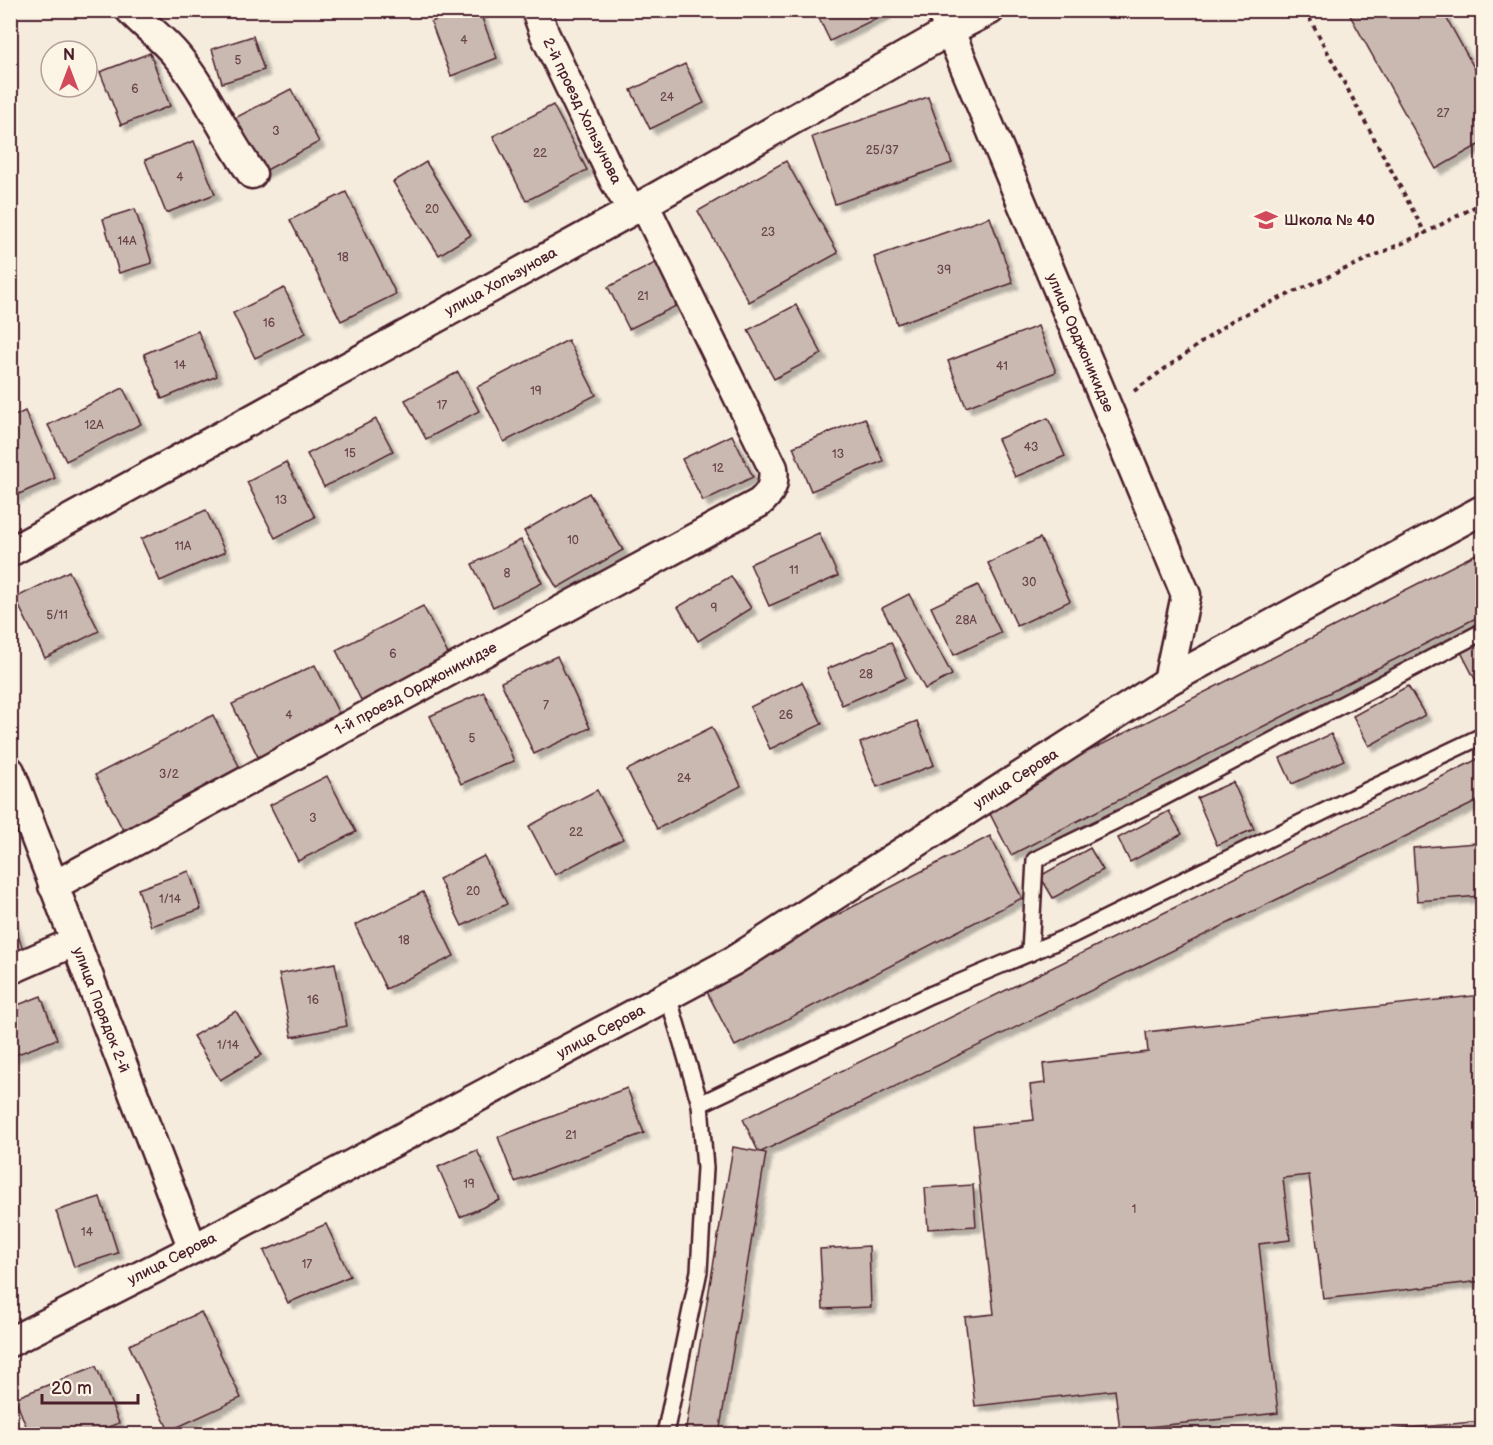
<svg xmlns="http://www.w3.org/2000/svg" width="1493" height="1445" font-family="'Balsamiq Sans',sans-serif">
	<style>
		.building { fill: #cab9b1; stroke: #4a1f2b; stroke-width: 1.5; filter: url(#shadow) }
		.lines { fill: none; stroke-linecap: round; stroke-linejoin: round }
		.service-casing { stroke: #4a1f2b; stroke-width: 20 }
		.minor-casing { stroke: #4a1f2b; stroke-width: 33 }
		.path { stroke: #4a1f2b; stroke-width: 4; stroke-dasharray: 4.5 4.5; stroke-linecap: butt }
		.service { stroke: #fcf5e5; stroke-width: 15 }
		.minor { stroke: #fcf5e5; stroke-width: 28 }
		.labels { text-anchor: middle; dominant-baseline: central; stroke-width: 5; stroke-linejoin: round; paint-order: stroke }
		.number-label { font-size: 12px; fill: #6a464c }
		.street-label { font-size: 15px; fill: #4a1f2b; stroke: #fcf5e5 }
		.poi-label { font-size: 15px; font-weight: bold; fill: #4a1f2b; stroke: #fcf5e5; text-anchor: start }
	</style>
	<defs>
		<filter id="shadow"><feDropShadow dx="5.5" dy="5.5" stdDeviation="1.5" flood-color="#0004"/></filter>
	</defs>
	<rect width="100%" height="100%" fill="#f5ecde"/>
	<filter id="ink" filterUnits="userSpaceOnUse"><feTurbulence type="fractalNoise" baseFrequency=".0167" numOctaves="2"/><feDisplacementMap in="SourceGraphic" scale="12" xChannelSelector="R" yChannelSelector="G"/><feConvolveMatrix kernelMatrix="1 2 1 2 8 2 1 2 1" color-interpolation-filters="sRGB"/></filter>
	<g filter="url(#ink)">
		<g class="building">
			<polygon points="463,10 479,10 497,58 451,76 431,22"/>
			<polygon points="815,10 883,10 885,14 830,41"/>
			<polygon points="1347,10 1442,10 1482,82 1482,143 1436,169"/>
			<polygon points="253,36 264,70 222,83 212,49"/>
			<polygon points="150,53 170,106 121,125 100,72"/>
			<polygon points="685,64 704,103 650,129 631,90"/>
			<polygon points="291,89 319,142 261,173 233,119"/>
			<polygon points="928,97 952,163 835,204 812,137"/>
			<polygon points="553,105 587,170 526,201 493,136"/>
			<polygon points="194,141 215,194 166,213 145,160"/>
			<polygon points="786,161 838,253 749,302 698,211"/>
			<polygon points="426,162 471,235 439,255 393,182"/>
			<polygon points="346,192 396,294 341,321 290,220"/>
			<polygon points="135,209 152,263 119,273 103,219"/>
			<polygon points="990,217 1013,283 897,324 874,257"/>
			<polygon points="657,262 678,305 629,329 608,287"/>
			<polygon points="284,288 306,333 255,358 233,313"/>
			<polygon points="796,305 822,354 774,379 748,330"/>
			<polygon points="1038,326 1056,372 966,407 948,361"/>
			<polygon points="198,331 217,376 162,399 144,354"/>
			<polygon points="568,340 596,395 504,442 477,387"/>
			<polygon points="458,372 479,411 426,439 405,400"/>
			<polygon points="123,388 141,424 66,461 48,425"/>
			<polygon points="25,411 55,478 10,498 10,418"/>
			<polygon points="865,418 883,461 811,491 793,447"/>
			<polygon points="1048,418 1065,456 1015,477 998,439"/>
			<polygon points="376,419 393,451 324,487 307,454"/>
			<polygon points="732,435 753,477 703,501 682,459"/>
			<polygon points="286,462 315,517 275,538 247,482"/>
			<polygon points="589,493 623,550 557,588 524,531"/>
			<polygon points="206,510 225,552 160,581 141,539"/>
			<polygon points="819,533 838,576 769,606 750,564"/>
			<polygon points="1040,538 1070,601 1017,626 988,563"/>
			<polygon points="521,540 542,583 493,607 472,564"/>
			<polygon points="1482,551 1482,615 1011,855 985,804"/>
			<polygon points="69,571 99,631 45,658 15,598"/>
			<polygon points="731,576 751,608 698,641 678,607"/>
			<polygon points="978,585 1001,633 954,655 931,607"/>
			<polygon points="909,594 952,675 925,689 882,608"/>
			<polygon points="423,606 450,658 362,702 336,650"/>
			<polygon points="891,642 906,678 842,705 827,669"/>
			<polygon points="1482,642 1482,683 1478,685 1461,652"/>
			<polygon points="557,656 590,728 534,754 501,682"/>
			<polygon points="315,665 345,726 262,765 232,704"/>
			<polygon points="802,682 822,724 770,749 750,707"/>
			<polygon points="1408,686 1425,715 1369,746 1353,716"/>
			<polygon points="484,692 514,761 461,784 430,716"/>
			<polygon points="213,715 242,772 124,832 95,775"/>
			<polygon points="917,721 934,765 877,787 860,743"/>
			<polygon points="712,727 741,786 657,829 627,770"/>
			<polygon points="1331,734 1344,760 1292,784 1280,758"/>
			<polygon points="1482,757 1482,799 759,1153 743,1119"/>
			<polygon points="327,776 356,832 298,861 270,805"/>
			<polygon points="1233,782 1254,829 1217,845 1197,798"/>
			<polygon points="597,790 623,839 555,875 529,826"/>
			<polygon points="1169,811 1182,834 1130,862 1118,838"/>
			<polygon points="990,836 1022,898 735,1046 703,984"/>
			<polygon points="1476,843 1480,896 1417,901 1413,848"/>
			<polygon points="1090,848 1103,870 1053,898 1040,876"/>
			<polygon points="484,856 507,904 462,926 439,879"/>
			<polygon points="189,871 201,909 151,926 138,889"/>
			<polygon points="423,892 454,956 386,989 355,925"/>
			<polygon points="10,913 26,958 10,963"/>
			<polygon points="335,963 347,1026 292,1037 279,974"/>
			<polygon points="1482,995 1482,1281 1323,1299 1309,1175 1283,1178 1290,1240 1259,1244 1278,1413 1120,1430 1115,1390 975,1406 965,1317 994,1314 973,1127 1034,1120 1030,1085 1045,1083 1043,1064 1148,1052 1146,1032"/>
			<polygon points="41,996 57,1039 10,1057 10,1008"/>
			<polygon points="236,1011 262,1055 220,1080 193,1036"/>
			<polygon points="627,1088 644,1133 515,1182 498,1137"/>
			<polygon points="733,1147 766,1153 719,1434 685,1434"/>
			<polygon points="477,1150 500,1200 460,1217 438,1167"/>
			<polygon points="973,1185 976,1226 928,1229 925,1188"/>
			<polygon points="100,1197 118,1253 74,1267 56,1211"/>
			<polygon points="326,1224 350,1276 288,1303 264,1251"/>
			<polygon points="869,1246 871,1307 823,1309 820,1249"/>
			<polygon points="201,1312 241,1398 169,1431 129,1345"/>
			<polygon points="96,1366 119,1423 90,1434 29,1434 15,1398"/>
			<polygon points="1482,1421 1482,1434 1351,1434"/>
		</g>
		<g class="lines">
			<g class="service-casing">
				<g id="service">
					<polyline points="1030,953 1035,860 1158,800 1482,632"/>
					<polyline points="700,1104 930,995 1074,934 1362,793 1482,736"/>
					<polyline points="665,1434 699,1271 705,1168 700,1104 668,996"/>
				</g>
			</g>
			<g class="minor-casing">
				<g id="minor">
					<path d="M130,10C145,26 163,39 177,56C206,91 225,136 252,174"/>
					<polyline points="536,10 545,35 614,180 632,210"/>
					<polyline points="941,10 1186,595 1168,681"/>
					<polyline points="10,552 644,204 949,31 990,10"/>
					<polyline points="10,771 193,1249"/>
					<path d="M53,886L759,503C771,493 775,484 773,468L644,204"/>
					<polyline points="10,970 74,942"/>
					<polyline points="10,1342 193,1249 733,961 1168,681 1482,510"/>
				</g>
			</g>
			<g class="path">
				<polyline points="1305,10 1425,233 1482,203"/>
				<polyline points="1134,391 1234,319 1425,233"/>
			</g>
			<use href="#service" class="service"/>
			<use href="#minor" class="minor"/>
		</g>
	</g>
	<defs>
		<g id="school-bare" transform="scale(1.8)"><path d="M0-5L7-2L0 1L-7-2ZM-4 1L0 2.5L4 1V4Q0 6-4 4Z" fill="#d1495b" stroke="#fcf5e5" stroke-width="2.5" paint-order="stroke"/></g>
	</defs>
	<g fill-rule="evenodd">
		<use href="#school-bare" x="1266" y="220"/>
	</g>
	<g class="labels">
		<g class="number-label">
			<text x="464" y="40">4</text>
			<text x="238" y="60">5</text>
			<text x="135" y="89">6</text>
			<text x="667" y="97">24</text>
			<text x="1443" y="113">27</text>
			<text x="276" y="131">3</text>
			<text x="882" y="150">25/37</text>
			<text x="540" y="153">22</text>
			<text x="180" y="177">4</text>
			<text x="432" y="209">20</text>
			<text x="768" y="232">23</text>
			<text x="127" y="241">14А</text>
			<text x="343" y="257">18</text>
			<text x="944" y="270">39</text>
			<text x="643" y="296">21</text>
			<text x="269" y="323">16</text>
			<text x="180" y="365">14</text>
			<text x="1002" y="366">41</text>
			<text x="536" y="391">19</text>
			<text x="442" y="405">17</text>
			<text x="94" y="425">12А</text>
			<text x="1031" y="447">43</text>
			<text x="350" y="453">15</text>
			<text x="838" y="454">13</text>
			<text x="718" y="468">12</text>
			<text x="281" y="500">13</text>
			<text x="573" y="540">10</text>
			<text x="183" y="546">11А</text>
			<text x="794" y="570">11</text>
			<text x="507" y="573">8</text>
			<text x="1029" y="582">30</text>
			<text x="714" y="608">9</text>
			<text x="57" y="615">5/11</text>
			<text x="966" y="620">28А</text>
			<text x="393" y="654">6</text>
			<text x="866" y="674">28</text>
			<text x="546" y="705">7</text>
			<text x="289" y="715">4</text>
			<text x="786" y="715">26</text>
			<text x="472" y="738">5</text>
			<text x="169" y="774">3/2</text>
			<text x="684" y="778">24</text>
			<text x="313" y="818">3</text>
			<text x="576" y="832">22</text>
			<text x="473" y="891">20</text>
			<text x="170" y="899">1/14</text>
			<text x="404" y="940">18</text>
			<text x="313" y="1000">16</text>
			<text x="228" y="1045">1/14</text>
			<text x="571" y="1135">21</text>
			<text x="469" y="1184">19</text>
			<text x="1134" y="1209">1</text>
			<text x="87" y="1232">14</text>
			<text x="307" y="1264">17</text>
		</g>
		<g class="street-label">
			<text transform="translate(582 111) rotate(64)">2-й проезд Хользунова</text>
			<text transform="translate(501 282) rotate(-29)">улица Хользунова</text>
			<text transform="translate(1080 343) rotate(67)">улица Орджоникидзе</text>
			<text transform="translate(416 689) rotate(-28)">1-й проезд Орджоникидзе</text>
			<text transform="translate(1016 779) rotate(-33)">улица Серова</text>
			<text transform="translate(101 1010) rotate(69)">улица Порядок 2-й</text>
			<text transform="translate(601 1032) rotate(-28)">улица Серова</text>
			<text transform="translate(172 1259) rotate(-27)">улица Серова</text>
		</g>
		<g class="poi-label">
			<text x="1284" y="220">Школа № 40</text>
		</g>
	</g>
	<rect width="1493" height="1445" fill="none" stroke="#fcf5e5" stroke-width="36"/>
	<rect x="18" y="18" width="1457" height="1409" fill="none" stroke="#4a1f2b" stroke-width="2" filter="url(#ink)"/>
	<g transform="translate(69 69)"><circle r="28" fill="#fcf5e5" stroke="#b59f9b" stroke-width="1.5"/>
	<path d="M0-4.5L10 22L0 15L-10 22Z" fill="#d1495b"/>
	<text y="-9" font-size="16" font-weight="bold" text-anchor="middle" fill="#4a1f2b">N</text>
	</g>
	<path d="M42 1394v9h96v-9" fill="none" stroke="#4a1f2b" stroke-width="3"/>
	<text x="51" y="1394" font-size="18" fill="#4a1f2b" stroke="#fcf5e5" stroke-width="4.5" paint-order="stroke">20 m</text>
</svg>
